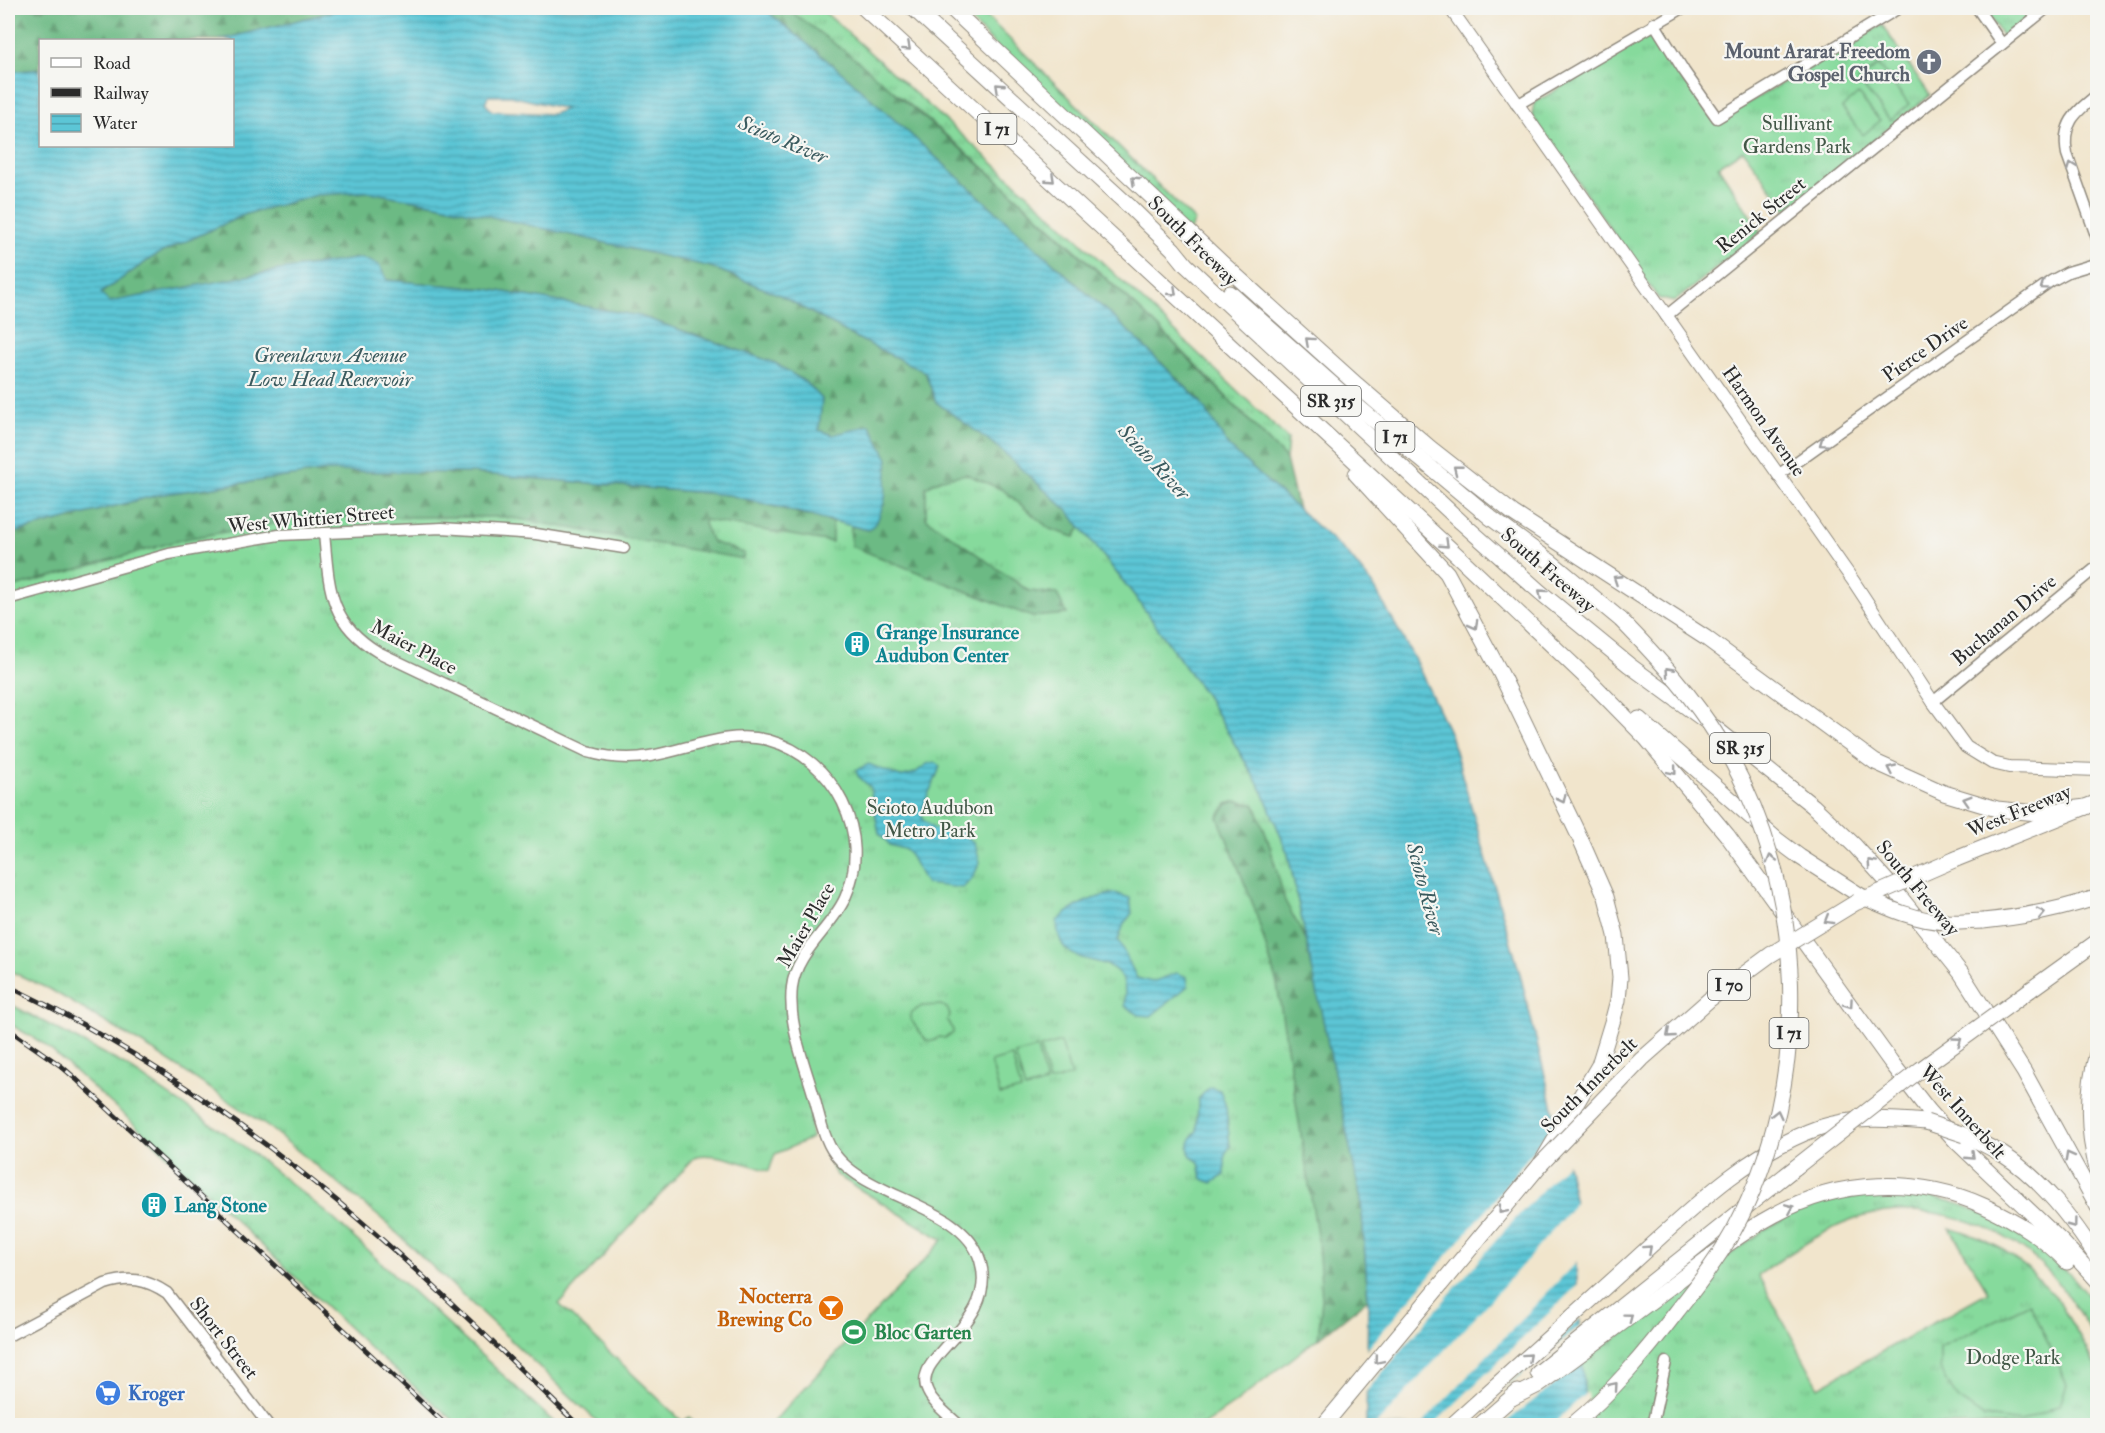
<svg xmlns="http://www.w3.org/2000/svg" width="2105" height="1433" font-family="'IM FELL Double Pica',serif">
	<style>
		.grass { fill: url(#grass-tufts); stroke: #588264; stroke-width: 1.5 }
		.forest { fill: url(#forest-firs); stroke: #4c7258; stroke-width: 1.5 }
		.pitch { fill: #86da9c; stroke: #588264; stroke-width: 1.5 }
		.water { fill: url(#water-rules); stroke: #447880; stroke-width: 1.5; fill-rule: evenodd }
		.pier { fill: #f1e5cc }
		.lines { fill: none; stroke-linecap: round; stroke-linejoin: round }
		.minor-casing { stroke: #8e887c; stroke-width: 13 }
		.major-casing { stroke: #8e887c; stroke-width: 14 }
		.highway-casing { stroke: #8e887c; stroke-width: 17 }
		.minor { stroke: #fff; stroke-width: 10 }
		.major { stroke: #fff; stroke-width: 12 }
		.highway { stroke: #fff; stroke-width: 15 }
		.rail-casing { stroke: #2b2b2b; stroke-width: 5 }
		.rail { stroke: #f6f6f2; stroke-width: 3; stroke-dasharray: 9; stroke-linecap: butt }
		.highway-bridge-casing { stroke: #8e887c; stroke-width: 17; stroke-linecap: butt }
		.highway-bridge { stroke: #fff; stroke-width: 15 }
		.oneway { stroke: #a0a0a0 }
		.labels { text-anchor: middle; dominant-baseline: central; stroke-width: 4.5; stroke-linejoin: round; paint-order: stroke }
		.shield { fill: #f6f6f2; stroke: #686867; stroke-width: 1.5 }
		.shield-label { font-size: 18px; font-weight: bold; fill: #2b2b2b }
		.worship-label { font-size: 20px; font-weight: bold; fill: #5b616d; stroke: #f6f6f2; text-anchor: end }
		.park-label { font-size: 20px; fill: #425747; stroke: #f6f6f2 }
		.street-label { font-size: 20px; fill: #2b2b2b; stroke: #f6f6f2 }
		.culture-label { font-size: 20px; font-weight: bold; fill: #0d838f; stroke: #f6f6f2; text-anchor: start }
		.food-label { font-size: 20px; font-weight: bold; fill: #c56008; stroke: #f6f6f2; text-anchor: end }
		.leisure-label { font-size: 20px; font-weight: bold; fill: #27864d; stroke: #f6f6f2; text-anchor: start }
		.shop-label { font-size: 20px; font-weight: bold; fill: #366cbe; stroke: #f6f6f2; text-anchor: start }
		.water-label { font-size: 21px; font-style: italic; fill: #3a5a5e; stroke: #f6f6f2 }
	</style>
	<defs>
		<pattern id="grass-tufts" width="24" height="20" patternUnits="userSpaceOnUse" patternTransform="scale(1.5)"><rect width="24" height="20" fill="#86da9c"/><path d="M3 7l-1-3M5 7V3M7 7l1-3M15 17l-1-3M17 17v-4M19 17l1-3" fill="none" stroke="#74bb87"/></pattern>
		<pattern id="forest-firs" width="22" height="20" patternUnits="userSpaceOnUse" patternTransform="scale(1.5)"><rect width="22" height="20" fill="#6cba84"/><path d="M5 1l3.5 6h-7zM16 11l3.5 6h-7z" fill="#59976c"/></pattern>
		<pattern id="water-rules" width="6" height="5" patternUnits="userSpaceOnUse" patternTransform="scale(1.5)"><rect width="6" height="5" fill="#5cc6d6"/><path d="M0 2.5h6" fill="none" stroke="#4ca1ae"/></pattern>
	</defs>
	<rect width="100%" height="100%" fill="#f6f6f2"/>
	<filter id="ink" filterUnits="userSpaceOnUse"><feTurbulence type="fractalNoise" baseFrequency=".0167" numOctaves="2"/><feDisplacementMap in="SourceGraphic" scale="12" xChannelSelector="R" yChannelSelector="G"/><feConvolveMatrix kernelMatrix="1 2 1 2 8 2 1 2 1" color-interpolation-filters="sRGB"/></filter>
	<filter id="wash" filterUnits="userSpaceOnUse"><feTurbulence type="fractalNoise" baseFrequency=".008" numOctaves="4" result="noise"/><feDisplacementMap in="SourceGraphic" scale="24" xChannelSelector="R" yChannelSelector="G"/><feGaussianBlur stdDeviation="1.35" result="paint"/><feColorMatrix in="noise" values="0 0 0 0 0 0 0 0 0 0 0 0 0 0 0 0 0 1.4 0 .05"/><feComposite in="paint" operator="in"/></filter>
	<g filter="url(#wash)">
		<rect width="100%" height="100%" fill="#f1e5cc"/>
		<g class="grass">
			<path d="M786,8H820L1079,240L1288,439L1286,459C1242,414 1199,366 1153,322C1036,212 916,103 786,8Z"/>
			<polygon points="958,8 978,8 1195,221 1186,237"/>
			<polygon points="1984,8 2039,8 2003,37"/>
			<polygon points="1882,25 1930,95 1787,210 1743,150 1718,166 1761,232 1674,302 1658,298 1532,115 1534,103 1655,32 1707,113 1720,119"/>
			<path d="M317,195L1068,511L1134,595L1207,697L1263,792L1288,854L1361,1200L1368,1299L1234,1404L1203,1425H770L943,1240L836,1175L809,1118L812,1138L775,1154L769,1171C747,1165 719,1152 696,1156L559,1304L683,1422L689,1417L696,1425H601L383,1220L271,1129L152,1050L53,991L8,970V533H13L157,495H729L868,530Z"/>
			<polygon points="8,1003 123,1064 242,1145 326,1212 557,1425 459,1425 375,1353 131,1121 44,1044 8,1023"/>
			<path d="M1894,1193C1904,1194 1916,1194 1926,1196C1992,1207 2060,1252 2097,1308V1343C2081,1315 2065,1288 2042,1265C1997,1222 1926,1200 1865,1216C1825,1227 1791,1253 1758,1275L1819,1387L1988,1292L1950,1228L1980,1238L2002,1249L2027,1268L2058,1300L2097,1367V1425H1584L1586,1416L1582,1362C1623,1333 1664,1304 1705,1274C1734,1252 1762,1228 1795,1213C1825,1199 1861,1194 1894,1193Z"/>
		</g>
		<g class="forest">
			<polygon points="8,8 347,8 219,40 40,40 40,69 8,72"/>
			<polygon points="763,8 786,8 858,61 1003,185 1154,323 1286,459 1298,509 1229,447 1200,401 1122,325 839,70"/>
			<polygon points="369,192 436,204 711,267 780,295 855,337 925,372 936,402 995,445 1068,511 1081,527 1075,537 1050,529 1003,490 966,474 941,479 926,487 926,518 1029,591 1057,594 1067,614 1032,617 851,546 851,526 869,530 833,435 818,430 822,399 807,383 775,363 640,316 487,289 386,280 361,258 280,270 109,302 101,293 156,255 246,214 317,195"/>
			<polygon points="327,471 472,473 729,495 832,522 832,542 705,520 704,524 712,542 744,553 743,559 508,517 313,517 184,539 8,589 8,533 13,533 157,495"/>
			<polygon points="1237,801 1255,805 1269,843 1285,901 1308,943 1361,1200 1368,1299 1318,1339 1322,1299 1318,1241 1277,984 1254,907 1218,817 1227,804"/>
		</g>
		<g class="pitch">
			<polygon points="1878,65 1909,104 1890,120 1859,81"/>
			<polygon points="1858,94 1880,121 1863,135 1842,108"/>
			<polygon points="922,1006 941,1005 947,1008 950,1015 947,1021 953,1030 953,1033 945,1038 939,1037 933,1041 926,1040 911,1020 911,1013"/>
			<polygon points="1061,1042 1071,1076 1049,1082 1040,1048"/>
			<polygon points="1037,1048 1046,1083 1025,1089 1015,1054"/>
			<polygon points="1012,1056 1021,1090 1000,1095 991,1062"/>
			<polygon points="2030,1303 2067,1385 2060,1405 2021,1422 1984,1417 1957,1398 1940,1368 1940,1347"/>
		</g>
		<g class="water">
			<path d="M347,8H763L839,70L1122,325L1200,401L1229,447L1348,554L1373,585L1414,658L1450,734L1520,974L1569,1173L1575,1203L1576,1264L1586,1416L1584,1425H1366L1368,1299L1361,1200L1288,854L1263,792L1207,697L1134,595L1068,511L995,445L936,402L925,372L855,337L780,295L711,267L436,204L369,192L317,195L246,214L156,255L101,293L109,302L280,270L361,258L379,265L387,280L487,289L640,316L775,363L807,383L822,399L819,430L833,435L870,425L888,459L885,500L877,522L868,530L729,495L472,473L327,471L157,495L13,533H8V72L40,69V146H232V40H219ZM488,96H511L566,109L552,114L492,111L485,103Z"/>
			<path d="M934,762L940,766C935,785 922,799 922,819L934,829L962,832L975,844L980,862L973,877L963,888L926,884L907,850L890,845L879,833L870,787L858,776L856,770L869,764L900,777L915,773L927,764Z"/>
			<path d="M1115,893L1130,898L1132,913L1124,924L1118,940L1137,978L1152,982L1177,973L1187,977L1188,986L1151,1016L1139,1015L1125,1006C1125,997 1126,985 1122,978C1107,949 1058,975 1057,921C1078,903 1088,899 1115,893Z"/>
			<path d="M1210,1087L1220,1090L1226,1107L1230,1146L1225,1155V1175L1212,1183L1202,1179L1199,1162C1183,1153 1187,1142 1197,1131L1198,1099Z"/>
		</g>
		<g class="pier">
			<polygon points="1559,1118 1569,1161 1503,1232 1364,1394 1364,1353 1491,1204"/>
			<polygon points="1577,1199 1579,1259 1421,1425 1376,1425 1527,1260 1568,1212"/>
			<polygon points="1580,1283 1582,1317 1501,1391 1583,1323 1585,1360 1501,1426 1433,1425"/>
			<polygon points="1587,1392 1589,1416 1587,1426 1552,1425"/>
		</g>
	</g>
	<g filter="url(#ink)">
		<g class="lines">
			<g class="minor-casing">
				<g id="minor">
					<polyline points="1977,8 2002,44"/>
					<polyline points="1654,23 1684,71 1717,118 1899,8"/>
					<path d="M2098,94C2076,112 2061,123 2067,154L2098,241"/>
					<polyline points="1517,105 1683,8"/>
					<polyline points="1666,316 2047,8"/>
					<polyline points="1778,475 2051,281 2068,272 2098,263"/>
					<path d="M324,533C329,586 328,622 378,652L588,752C609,758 629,760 650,756C691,749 727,730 768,740C835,758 874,835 845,898C831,929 796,952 792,987C788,1022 802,1057 812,1090C817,1106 820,1124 827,1140C850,1199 961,1199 980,1260C1000,1326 908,1355 928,1392C934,1405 950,1416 960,1426"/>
					<polyline points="8,599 169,554 279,535 442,528 536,534 624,548"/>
					<polyline points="1933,702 2098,566"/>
					<path d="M8,1336L105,1284C129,1276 146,1279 167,1293L269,1426"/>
					<polyline points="1652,1426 1666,1362"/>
				</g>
			</g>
			<g class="major-casing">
				<polyline id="major" points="1450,8 1854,582 1933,702 1966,747 1992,763 2009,767 2098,770"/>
			</g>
			<g class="highway-casing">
				<g id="highway">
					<polyline points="864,8 1459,557 1592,683 1646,738 1727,835 1891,1062 1929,1111 1956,1141 2063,1243 2098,1281"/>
					<polyline points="913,8 1129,206 1173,249 1186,265 1461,522 1540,592 1629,665 1714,727 1813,806 1855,846 1892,887 1961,973 2024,1072 2098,1207"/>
					<polyline points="951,8 1223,264 1357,385 1430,448 1513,513 1706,638 1875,762 1944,793 1997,809 2037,813 2086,807"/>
					<polyline points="1230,293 1350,400 1491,518 1551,562 1621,620"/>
					<polyline points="1639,719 1776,839 1800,857 1861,896"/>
					<polyline points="1956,859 2098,802"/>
					<path d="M1983,921C2022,917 2060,910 2098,897"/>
					<polyline points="2030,990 2098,941"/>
					<path d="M2098,1050C2086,1090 2087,1133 2098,1172"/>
					<path d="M1965,1135C1977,1141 1990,1147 2002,1154C2042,1179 2073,1220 2098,1259"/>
					<polyline points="1538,1373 1796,1167"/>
					<path d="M1512,1398L1538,1385C1582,1353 1626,1320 1670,1287C1703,1262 1737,1235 1774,1215C1839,1179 1917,1176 1984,1206C2016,1221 2043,1237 2067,1262"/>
					<polyline points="1323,1426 1540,1165 1599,1065 1613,1019 1618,1000 1620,978 1616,935 1606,897 1579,836 1501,674 1447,573 1356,474"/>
					<path d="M1451,1426C1509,1374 1567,1322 1624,1270C1683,1217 1742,1155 1818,1128C1854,1116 1890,1119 1926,1122"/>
					<polyline points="1479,1426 1518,1392"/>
				</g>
			</g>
			<use href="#minor" class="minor"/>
			<use href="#major" class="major"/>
			<use href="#highway" class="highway"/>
			<g class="rail-casing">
				<g id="rail">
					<path d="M8,986C126,1042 236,1117 337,1201C421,1271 500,1349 579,1426"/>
					<polyline points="8,1029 61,1066 76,1079 447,1426"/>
				</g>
			</g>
			<use href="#rail" class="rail"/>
			<g class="highway-bridge-casing">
				<g id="highway-bridge">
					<path d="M1861,896C1888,908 1916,921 1946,922C1958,923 1971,921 1983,921"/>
					<polyline points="1926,1122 1965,1135"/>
					<polyline points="1540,1165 1642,1059 1710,999 1770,955 1855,903 1956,859"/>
					<polyline points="1796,1167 1921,1069 2030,990"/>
					<path d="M1571,1426C1612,1393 1646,1352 1678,1310C1698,1285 1718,1259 1734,1230C1814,1080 1809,888 1721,742C1693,696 1658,658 1621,620"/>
				</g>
			</g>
			<use href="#highway-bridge" class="highway-bridge"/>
		</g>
		<defs><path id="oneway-chevron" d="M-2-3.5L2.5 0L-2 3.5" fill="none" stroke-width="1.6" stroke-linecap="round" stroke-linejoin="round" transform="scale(1.5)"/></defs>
		<g class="oneway">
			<use href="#oneway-chevron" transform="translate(907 47) rotate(42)"/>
			<use href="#oneway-chevron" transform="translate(999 87) rotate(-137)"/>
			<use href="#oneway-chevron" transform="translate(2071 166) rotate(-110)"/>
			<use href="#oneway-chevron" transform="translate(1051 179) rotate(43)"/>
			<use href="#oneway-chevron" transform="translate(1135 180) rotate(-137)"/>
			<use href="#oneway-chevron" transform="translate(2044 286) rotate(145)"/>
			<use href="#oneway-chevron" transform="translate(1173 292) rotate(43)"/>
			<use href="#oneway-chevron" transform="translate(1309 341) rotate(-138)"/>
			<use href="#oneway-chevron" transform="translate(1823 443) rotate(145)"/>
			<use href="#oneway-chevron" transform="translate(1457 469) rotate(-142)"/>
			<use href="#oneway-chevron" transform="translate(1445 544) rotate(43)"/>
			<use href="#oneway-chevron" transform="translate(1617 579) rotate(-147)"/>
			<use href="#oneway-chevron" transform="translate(1542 593) rotate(-139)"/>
			<use href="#oneway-chevron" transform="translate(1474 625) rotate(62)"/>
			<use href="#oneway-chevron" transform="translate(1669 671) rotate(-132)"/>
			<use href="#oneway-chevron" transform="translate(1891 769) rotate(-155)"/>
			<use href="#oneway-chevron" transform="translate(1673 771) rotate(50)"/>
			<use href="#oneway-chevron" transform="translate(1562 799) rotate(64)"/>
			<use href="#oneway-chevron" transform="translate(1967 800) rotate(-163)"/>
			<use href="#oneway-chevron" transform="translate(1771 859) rotate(-106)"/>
			<use href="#oneway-chevron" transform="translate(1871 863) rotate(-133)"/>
			<use href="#oneway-chevron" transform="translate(2041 913) rotate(-12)"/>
			<use href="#oneway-chevron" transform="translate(1828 920) rotate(149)"/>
			<use href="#oneway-chevron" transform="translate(1849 1004) rotate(55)"/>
			<use href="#oneway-chevron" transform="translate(1670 1034) rotate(139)"/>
			<use href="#oneway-chevron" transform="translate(1958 1041) rotate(-36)"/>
			<use href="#oneway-chevron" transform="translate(1777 1114) rotate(-77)"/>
			<use href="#oneway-chevron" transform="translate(1971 1156) rotate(44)"/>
			<use href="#oneway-chevron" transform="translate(2069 1156) rotate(-119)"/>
			<use href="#oneway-chevron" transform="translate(1790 1208) rotate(-23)"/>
			<use href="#oneway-chevron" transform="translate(1502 1210) rotate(130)"/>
			<use href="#oneway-chevron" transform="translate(2073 1224) rotate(53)"/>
			<use href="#oneway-chevron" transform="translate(1648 1249) rotate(-42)"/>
			<use href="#oneway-chevron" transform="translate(1629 1317) rotate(-37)"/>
			<use href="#oneway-chevron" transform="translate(1528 1357) rotate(-42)"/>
			<use href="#oneway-chevron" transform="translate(1378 1360) rotate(130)"/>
			<use href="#oneway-chevron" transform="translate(1614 1386) rotate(-49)"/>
		</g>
	</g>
	<defs>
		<g id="church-disc" transform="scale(1.35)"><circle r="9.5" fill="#6b7280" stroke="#f6f6f2"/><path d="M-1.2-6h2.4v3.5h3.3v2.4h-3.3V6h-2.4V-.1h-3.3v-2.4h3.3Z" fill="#fff"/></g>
		<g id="building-disc" transform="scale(1.35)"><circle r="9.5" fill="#0f9aa8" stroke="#f6f6f2"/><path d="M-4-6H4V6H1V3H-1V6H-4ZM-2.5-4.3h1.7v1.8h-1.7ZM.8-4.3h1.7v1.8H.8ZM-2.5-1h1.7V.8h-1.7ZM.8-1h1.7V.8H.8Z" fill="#fff"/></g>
		<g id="bar-disc" transform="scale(1.35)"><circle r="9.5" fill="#e8710a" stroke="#f6f6f2"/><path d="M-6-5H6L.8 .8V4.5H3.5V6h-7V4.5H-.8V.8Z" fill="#fff"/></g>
		<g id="stadium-disc" transform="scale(1.35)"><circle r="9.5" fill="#2e9e5b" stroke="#f6f6f2"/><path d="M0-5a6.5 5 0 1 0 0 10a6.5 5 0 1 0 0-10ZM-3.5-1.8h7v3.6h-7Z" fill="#fff"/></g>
		<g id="supermarket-disc" transform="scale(1.35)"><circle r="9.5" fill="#3f7fe0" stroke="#f6f6f2"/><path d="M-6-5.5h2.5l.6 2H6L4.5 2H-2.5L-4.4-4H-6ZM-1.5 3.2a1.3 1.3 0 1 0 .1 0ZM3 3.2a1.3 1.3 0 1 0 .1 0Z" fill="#fff"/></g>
	</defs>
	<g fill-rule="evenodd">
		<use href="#church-disc" x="1929" y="62"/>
		<use href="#building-disc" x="857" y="644"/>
		<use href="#building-disc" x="154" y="1205"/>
		<use href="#bar-disc" x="831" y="1308"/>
		<use href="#stadium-disc" x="854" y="1332"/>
		<use href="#supermarket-disc" x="108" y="1393"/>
	</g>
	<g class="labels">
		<g class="shield">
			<rect x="977.5" y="114" width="39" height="30" rx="4.5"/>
			<rect x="1301" y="386" width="60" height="30" rx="4.5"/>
			<rect x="1375.5" y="422" width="39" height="30" rx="4.5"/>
			<rect x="1710" y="733" width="60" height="30" rx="4.5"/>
			<rect x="1708" y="970" width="42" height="30" rx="4.5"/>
			<rect x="1769.5" y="1018" width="39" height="30" rx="4.5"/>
		</g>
		<g class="shield-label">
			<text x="997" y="129">I 71</text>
			<text x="1331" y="401">SR 315</text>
			<text x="1395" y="437">I 71</text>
			<text x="1740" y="748">SR 315</text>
			<text x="1729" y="985">I 70</text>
			<text x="1789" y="1033">I 71</text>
		</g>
		<g class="worship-label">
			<text x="1910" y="51">Mount Ararat Freedom<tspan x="1910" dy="23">Gospel Church</tspan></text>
		</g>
		<g class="park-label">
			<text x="1797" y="123">Sullivant<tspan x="1797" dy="23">Gardens Park</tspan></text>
			<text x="930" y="807">Scioto Audubon<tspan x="930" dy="23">Metro Park</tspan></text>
			<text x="2013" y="1357">Dodge Park</text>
		</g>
		<g class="street-label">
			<text transform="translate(1761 215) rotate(-39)">Renick Street</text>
			<text transform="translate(1193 241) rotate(45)">South Freeway</text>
			<text transform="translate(1925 349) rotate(-35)">Pierce Drive</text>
			<text transform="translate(1764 421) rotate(55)">Harmon Avenue</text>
			<text transform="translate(311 519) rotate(-5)">West Whittier Street</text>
			<text transform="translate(1548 570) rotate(41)">South Freeway</text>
			<text transform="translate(2004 620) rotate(-40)">Buchanan Drive</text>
			<text transform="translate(414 647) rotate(28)">Maier Place</text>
			<text transform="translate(2019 811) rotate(-22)">West Freeway</text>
			<text transform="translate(1918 888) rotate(50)">South Freeway</text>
			<text transform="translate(806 925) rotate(-60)">Maier Place</text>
			<text transform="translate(1589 1085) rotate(-45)">South Innerbelt</text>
			<text transform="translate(1963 1112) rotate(48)">West Innerbelt</text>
			<text transform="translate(224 1338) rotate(52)">Short Street</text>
		</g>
		<g class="culture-label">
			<text x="876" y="632">Grange Insurance<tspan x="876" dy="23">Audubon Center</tspan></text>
			<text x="174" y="1205">Lang Stone</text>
		</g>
		<g class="food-label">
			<text x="812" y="1296">Nocterra<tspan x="812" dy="23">Brewing Co</tspan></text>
		</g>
		<g class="leisure-label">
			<text x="874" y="1332">Bloc Garten</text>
		</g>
		<g class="shop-label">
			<text x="128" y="1393">Kroger</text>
		</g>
		<g class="water-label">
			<text transform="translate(783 140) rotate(23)">Scioto River</text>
			<text x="330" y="355">Greenlawn Avenue<tspan x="330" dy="24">Low Head Reservoir</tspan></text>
			<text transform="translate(1154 462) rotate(47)">Scioto River</text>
			<text transform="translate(1425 889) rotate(75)">Scioto River</text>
		</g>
	</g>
	<rect width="2105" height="1433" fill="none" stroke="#f6f6f2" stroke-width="30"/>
	<rect x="39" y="39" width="195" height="108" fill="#f6f6f2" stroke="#a5a5a2" stroke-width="1.5"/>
	<rect x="51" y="58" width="30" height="9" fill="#ffffff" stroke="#a5a5a2" stroke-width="1.5"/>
	<text x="93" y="69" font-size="18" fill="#2b2b2b">Road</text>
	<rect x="51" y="88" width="30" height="9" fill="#2b2b2b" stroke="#a5a5a2" stroke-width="1.5"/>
	<text x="93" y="99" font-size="18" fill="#2b2b2b">Railway</text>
	<rect x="51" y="114" width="30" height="18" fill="url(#water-rules)" stroke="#a5a5a2" stroke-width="1.5"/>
	<text x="93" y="129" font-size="18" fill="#2b2b2b">Water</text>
</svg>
